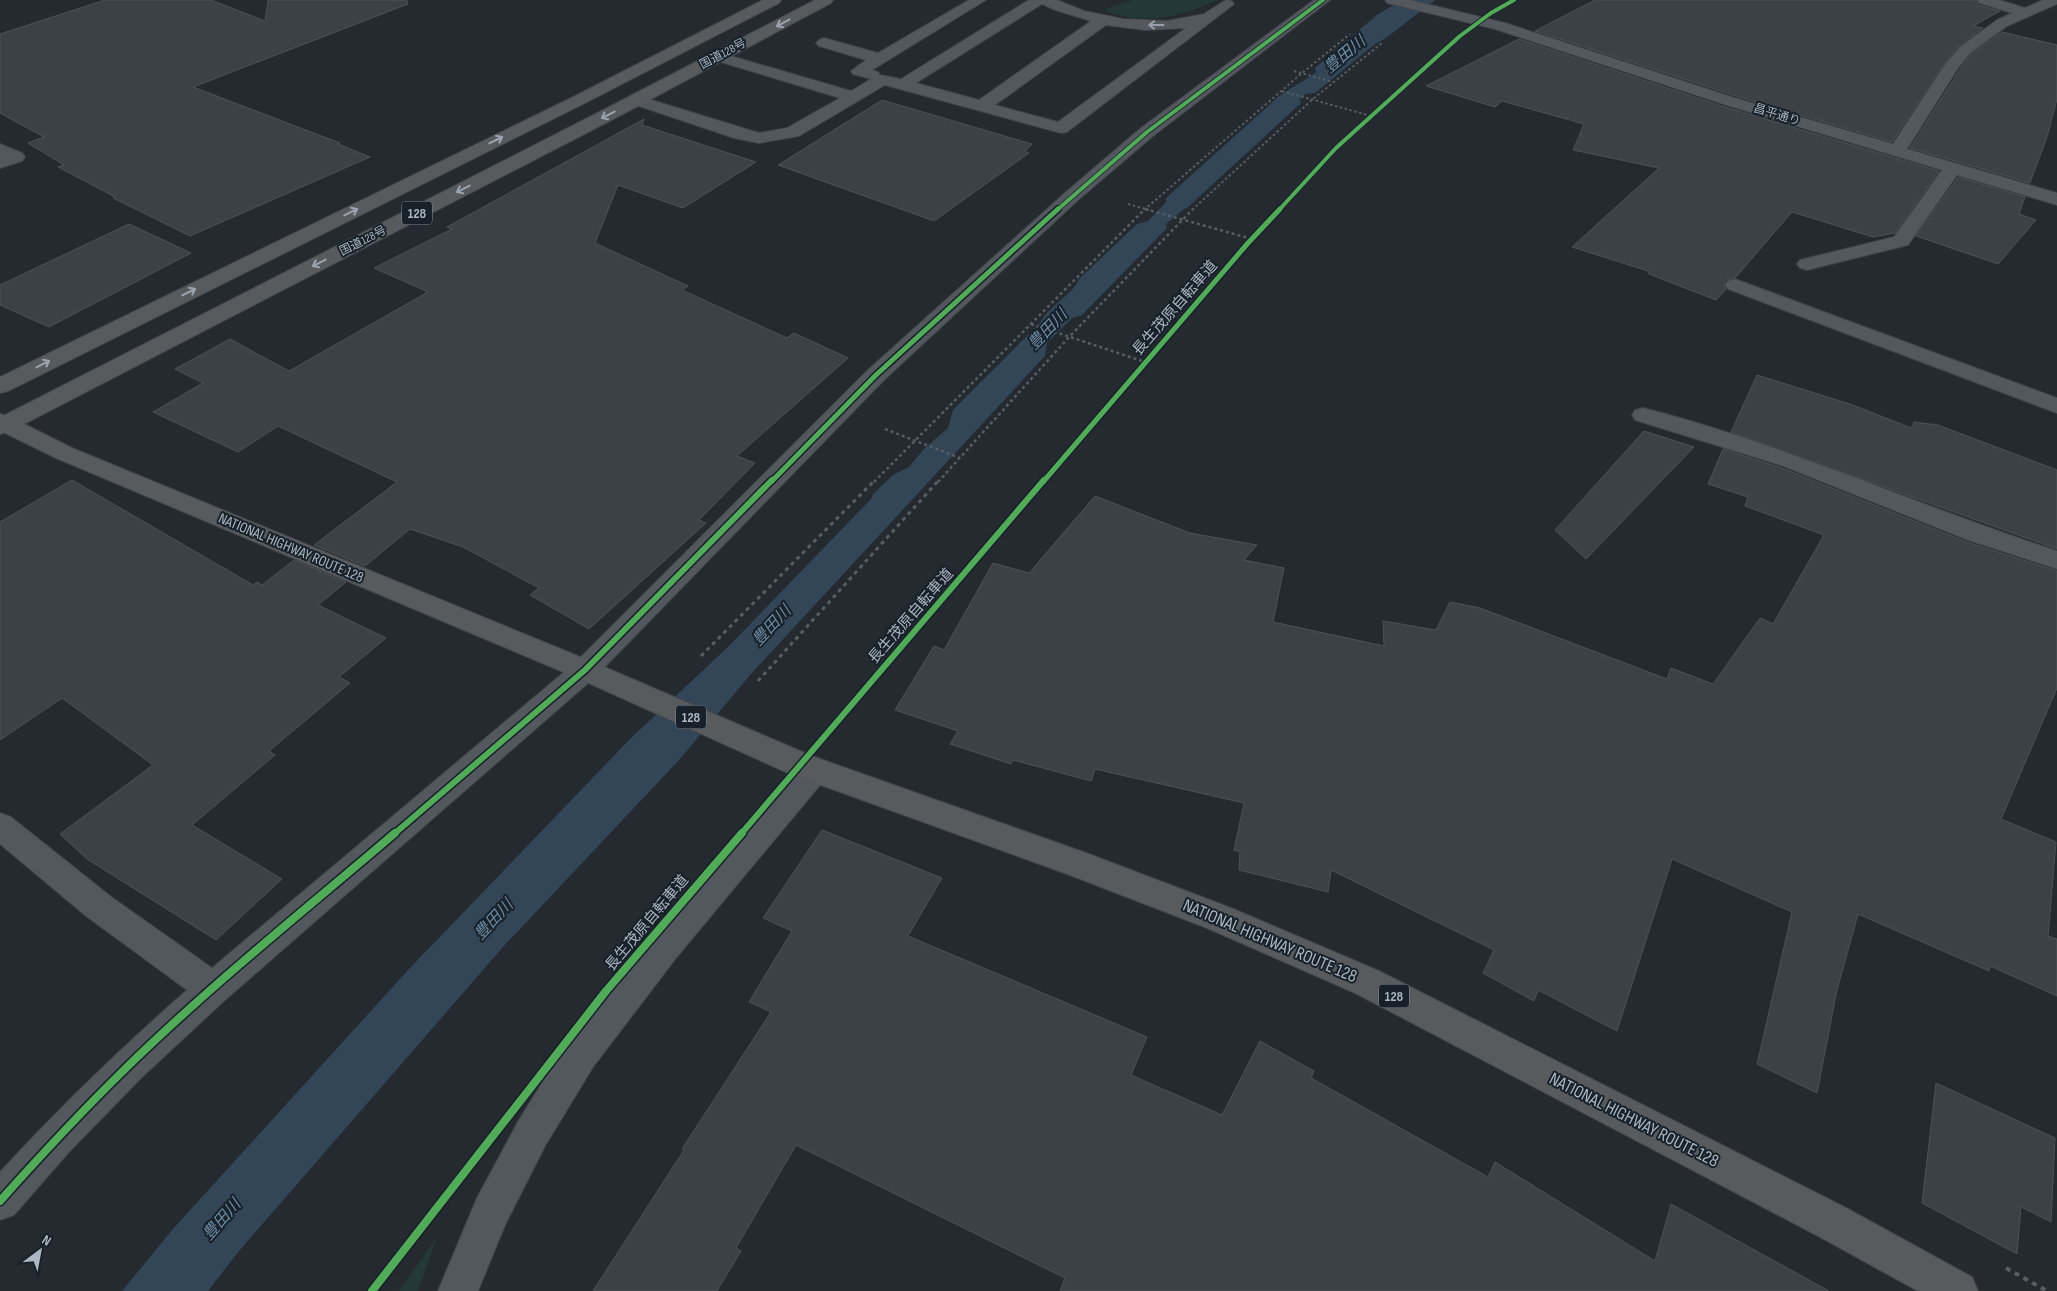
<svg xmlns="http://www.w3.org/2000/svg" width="2057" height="1291" font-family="'Sofia Sans Condensed','Noto Sans JP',sans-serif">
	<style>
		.green { fill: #243837 }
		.water { fill: #324658 }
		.building { fill: #3c4146; stroke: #4b5258 }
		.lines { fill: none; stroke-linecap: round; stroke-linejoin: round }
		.minor-casing { stroke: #404449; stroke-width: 2 }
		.highway-casing { stroke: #40464c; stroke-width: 2 }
		.path-far3 { stroke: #565d63; stroke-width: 2; stroke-dasharray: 2.5 2.5; stroke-linecap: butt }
		.path-far2 { stroke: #565d63; stroke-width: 2.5; stroke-dasharray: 3 3; stroke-linecap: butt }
		.path-far1 { stroke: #565d63; stroke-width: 3; stroke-dasharray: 4 4; stroke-linecap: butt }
		.path { stroke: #565d63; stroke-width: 4; stroke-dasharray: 5 5; stroke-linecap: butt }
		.minor { fill: #53585e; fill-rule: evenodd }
		.highway { fill: #585b5e; fill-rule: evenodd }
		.cycleway-far3-casing { stroke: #182129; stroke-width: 5.5 }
		.cycleway-far2-casing { stroke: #182129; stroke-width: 8 }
		.cycleway-far1-casing { stroke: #182129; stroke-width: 9 }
		.cycleway-casing { stroke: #182129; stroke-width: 11 }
		.cycleway-far3 { stroke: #51ab58; stroke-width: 4 }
		.cycleway-far2 { stroke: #51ab58; stroke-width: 5 }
		.cycleway-far1 { stroke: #51ab58; stroke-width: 6 }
		.cycleway { stroke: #51ab58; stroke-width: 8 }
		.oneway { stroke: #9ba5af }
		.oneway2 { stroke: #969faa }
		.labels { text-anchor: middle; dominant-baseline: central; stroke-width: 4; stroke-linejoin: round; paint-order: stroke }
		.far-street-label { font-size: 12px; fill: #acb7c3; stroke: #182129 }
		.shield { fill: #182129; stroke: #808a95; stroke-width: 1 }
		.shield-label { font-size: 14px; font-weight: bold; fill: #acb7c3 }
		.street-label { font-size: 15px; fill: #acb7c3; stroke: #182129 }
		.water-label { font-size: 16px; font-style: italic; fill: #6d8ca6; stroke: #182129 }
		.near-street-label { font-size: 18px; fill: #acb7c3; stroke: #182129 }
	</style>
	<rect width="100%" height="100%" fill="#242a2f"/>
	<g class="green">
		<path d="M1133,0H1217C1188,14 1155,23 1122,16C1116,14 1109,14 1105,9Z"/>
		<polygon points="437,1237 418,1291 399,1291"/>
	</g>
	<path class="water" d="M1403,0H1435L1386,38L1375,44L1315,93L1306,94L1299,100L1301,103L1187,208L1184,209L1166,224L1167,228L1082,315L1072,318L1047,343L1045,356L750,675L680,759L503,947L239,1251L208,1291H122L173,1229L408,970L631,738L728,647L871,499L873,494L893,475L909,467L924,449L948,428L953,410L1040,323C1049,305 1071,297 1079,279L1137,224L1148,221L1166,202V198L1278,97C1291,87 1304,82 1316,72L1315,68L1378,14Z"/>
	<g class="building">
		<polygon points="105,0 211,0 265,21 268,0 407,0 408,4 193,87 340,143 338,144 370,157 190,236 113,198 115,197 58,167 64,165 28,143 44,137 0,113 0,34"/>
		<polygon points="1595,0 1975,0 1978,5 2000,11 1973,26 1983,28 1959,46 1943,65 1892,142 1736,96 1535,31"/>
		<polygon points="2002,32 2057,45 2057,99 2047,137 2030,183 1910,148 1960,69 1971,54"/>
		<polygon points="1519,39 1722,106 1939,171 1895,233 1873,237 1792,212 1736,277 1726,280 1723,285 1726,289 1716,300 1649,274 1648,271 1572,247 1659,168 1573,150 1584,124 1502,101 1495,107 1426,86"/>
		<polygon points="882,100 1032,144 1025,151 1029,153 934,221 778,165"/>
		<polygon points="644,119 642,125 756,162 683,208 618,185 595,243 688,286 682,290 787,338 794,333 848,358 737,456 755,463 699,520 706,523 589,629 530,595 539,588 463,547 410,529 365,566 314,545 397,482 278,426 238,452 153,412 203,383 175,369 230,339 289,371 428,292 374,268 452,229 447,227"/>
		<polygon points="1958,177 2025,197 2019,214 2036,220 1998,264 1916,236"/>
		<polygon points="129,224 191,253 49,327 0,305 0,285"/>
		<polygon points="1757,375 1853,405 1911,428 1914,422 1938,425 2057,470 2057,549 1731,432"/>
		<polygon points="1644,431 1694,447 1586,559 1555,530"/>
		<polygon points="1723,449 1782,468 1967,542 2057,571 2057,688 2001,819 2056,842 2048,936 2057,939 2057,996 1990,966 1989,971 1858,914 1837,990 1817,1093 1757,1064 1792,912 1672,859 1617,1031 1538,990 1534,1001 1483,973 1494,950 1331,870 1328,892 1239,870 1240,852 1234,850 1244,803 1095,769 1091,781 1013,760 1011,764 950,744 958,731 895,710 934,646 944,650 993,563 1029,573 1095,496 1190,533 1257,545 1244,560 1284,568 1273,622 1384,646 1383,621 1436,630 1450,602 1480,608 1667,679 1671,668 1713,684 1760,618 1773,624 1824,535 1745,506 1748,497 1708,484"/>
		<polygon points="72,480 253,585 257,582 262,585 294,560 346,582 318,605 386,638 339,677 350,683 269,751 275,755 192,825 282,879 216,940 87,859 60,834 153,765 62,698 0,740 0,522"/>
		<polygon points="822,830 942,878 908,936 1147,1037 1131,1075 1222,1115 1260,1041 1314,1071 1311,1078 1488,1177 1495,1162 1655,1261 1671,1204 1829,1291 1060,1291 1065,1278 796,1145 736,1248 741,1251 717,1291 593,1291 684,1150 682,1149 771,1012 749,1002 792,931 763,918"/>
		<polygon points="1936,1083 2055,1138 2051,1222 2021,1207 2017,1254 1922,1203"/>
	</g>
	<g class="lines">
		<g class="minor-casing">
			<g id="minor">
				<path d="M969,0H986L872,70L878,72L880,75L901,79L1029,0H1057L1084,11L1123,19L1167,21L1204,14L1226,0L1232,1L1234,4L1067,132L1061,133L885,85L799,136L759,143L734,138L630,103L628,100L630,97H642L759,133L787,128L840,98L714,60L711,57L714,54H724L851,91L871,79L853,74L851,71L866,60L819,46L816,43L819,40L824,38L878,53ZM1042,4L1055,10L1091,21L979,100L916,83ZM1106,25L1145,30L1186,28L1058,122L995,105Z"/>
				<path d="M1314,0H1330L1153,136L1078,200L884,380L595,677L225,1000L141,1078L68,1153L14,1215L0,1220V1172C59,1108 121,1048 187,990L86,916L0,844V813L11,817L110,896L212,968L575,663L868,370L1066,192L1141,128Z"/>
				<polygon points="1385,0 1410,0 1505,23 1735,98 1893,144 1944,66 1960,47 1997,20 2012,13 1979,3 1977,0 1999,0 2025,8 2043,0 2057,0 2057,4 2007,26 1970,53 1958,68 1907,149 2057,193 2057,205 1957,175 1908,245 1807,270 1800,268 1797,264 1800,260 1894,237 1942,170 1723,104 1495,29 1387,3"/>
				<polygon points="0,144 22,153 25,157 22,161 0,168"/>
				<polygon points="1735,279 2057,398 2057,413 1728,289 1725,285 1728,281"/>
				<path d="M1643,408C1785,444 1918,506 2057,551V569L1968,540L1783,466L1635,420L1632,415L1635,410Z"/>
				<polygon points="814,758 825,761 829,770 825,779 676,958 593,1067 545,1146 505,1225 478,1291 438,1291 477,1198 519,1120 567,1043 652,936 803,761"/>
			</g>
		</g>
		<g class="highway-casing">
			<g id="highway">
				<polygon points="763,0 781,0 779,3 587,102 8,391 0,393 0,377 575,96"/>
				<polygon points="815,0 833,0 831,3 623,114 24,424 72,448 595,663 812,756 1089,854 1231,908 1379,971 1848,1209 1972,1277 1978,1291 1918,1291 1820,1237 1355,993 1207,928 1067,874 790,774 575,677 56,458 5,433 0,434 0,414 5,415 611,106"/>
			</g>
		</g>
		<g class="path-far3">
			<polyline points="1294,71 1333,82"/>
			<polyline points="1282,91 1371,116"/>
			<polyline points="1128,204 1149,210"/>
			<polyline points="1144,210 1302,73 1350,34"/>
			<polyline points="1192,210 1313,99 1382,43"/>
		</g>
		<g class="path-far2">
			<polyline points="1145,209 1252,239"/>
			<polyline points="1031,324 1145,362"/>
			<polyline points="885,429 960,458"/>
			<polyline points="874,482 1145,209"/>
			<polyline points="938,482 1070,336 1193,209"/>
		</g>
		<g class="path-far1">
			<polyline points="701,656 875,480"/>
			<polyline points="758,681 939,480"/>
		</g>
		<polyline class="path" points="2006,1268 2047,1291"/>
		<use href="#minor" class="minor"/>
		<use href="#highway" class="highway"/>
		<g class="cycleway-far3-casing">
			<g id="cycleway-far3">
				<polyline points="1057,210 1147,132 1323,0"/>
				<polyline points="1279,210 1336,148 1460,36 1491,13 1514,0"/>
			</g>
		</g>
		<g class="cycleway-far2-casing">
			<g id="cycleway-far2">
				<polyline points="771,482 876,375 1058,209"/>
				<polyline points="1043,482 1248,243 1280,209"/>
			</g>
		</g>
		<g class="cycleway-far1-casing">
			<g id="cycleway-far1">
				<polyline points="394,834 585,670 772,480"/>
				<polyline points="741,834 1044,480"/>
			</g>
		</g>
		<g class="cycleway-casing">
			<g id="cycleway">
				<path d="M0,1201C41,1155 83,1110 127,1067C212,984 305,910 395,833"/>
				<polyline points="372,1291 606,991 742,833"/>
			</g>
		</g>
		<use href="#cycleway-far3" class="cycleway-far3"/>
		<use href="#cycleway-far2" class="cycleway-far2"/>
		<use href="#cycleway-far1" class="cycleway-far1"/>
		<use href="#cycleway" class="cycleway"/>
	</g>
	<defs><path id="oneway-shaft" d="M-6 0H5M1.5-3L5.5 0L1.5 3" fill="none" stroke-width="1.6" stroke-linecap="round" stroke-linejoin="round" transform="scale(1.25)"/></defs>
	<g class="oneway">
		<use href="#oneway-shaft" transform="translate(783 23) rotate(152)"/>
		<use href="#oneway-shaft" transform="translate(608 115) rotate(153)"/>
		<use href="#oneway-shaft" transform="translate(496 140) rotate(-26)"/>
		<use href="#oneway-shaft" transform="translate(463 189) rotate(153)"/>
		<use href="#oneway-shaft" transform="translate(351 212) rotate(-26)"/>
		<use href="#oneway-shaft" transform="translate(319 263) rotate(153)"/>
		<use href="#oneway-shaft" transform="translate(189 292) rotate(-26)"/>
		<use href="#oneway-shaft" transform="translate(43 364) rotate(-27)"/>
	</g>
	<use class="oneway2" href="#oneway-shaft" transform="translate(1156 25) rotate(-180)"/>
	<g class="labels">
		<g class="far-street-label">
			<text transform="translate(723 54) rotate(-28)">国道128号</text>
			<text transform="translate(1777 115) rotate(17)">昌平通り</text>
			<text transform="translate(363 241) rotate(-27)">国道128号</text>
		</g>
		<g class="shield">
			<rect x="402" y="201.5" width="30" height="23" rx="4"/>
			<rect x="676" y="705.5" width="30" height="23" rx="4"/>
			<rect x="1379" y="984.5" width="30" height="23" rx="4"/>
		</g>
		<g class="shield-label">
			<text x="417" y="213">128</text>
			<text x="691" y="717">128</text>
			<text x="1394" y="996">128</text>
		</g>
		<g class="street-label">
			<text transform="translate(1175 308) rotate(-49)">長生茂原自転車道</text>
			<text transform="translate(291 548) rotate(23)">NATIONAL HIGHWAY ROUTE 128</text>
			<text transform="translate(911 616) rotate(-49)">長生茂原自転車道</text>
			<text transform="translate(647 923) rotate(-50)">長生茂原自転車道</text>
		</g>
		<g class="water-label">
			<text transform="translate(1345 55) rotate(-40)">豊田川</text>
			<text transform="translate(1048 330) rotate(-46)">豊田川</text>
			<text transform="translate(772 626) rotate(-47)">豊田川</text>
			<text transform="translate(494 920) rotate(-47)">豊田川</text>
			<text transform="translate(222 1220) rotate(-49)">豊田川</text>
		</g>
		<g class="near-street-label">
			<text transform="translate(1270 941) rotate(23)">NATIONAL HIGHWAY ROUTE 128</text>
			<text transform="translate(1634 1120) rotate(27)">NATIONAL HIGHWAY ROUTE 128</text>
		</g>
	</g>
	<g transform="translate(40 1251) rotate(32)" stroke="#182129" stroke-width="4" paint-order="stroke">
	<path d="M0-4L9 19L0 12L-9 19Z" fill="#acb7c3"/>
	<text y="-8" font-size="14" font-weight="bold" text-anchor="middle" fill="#acb7c3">N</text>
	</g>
</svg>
